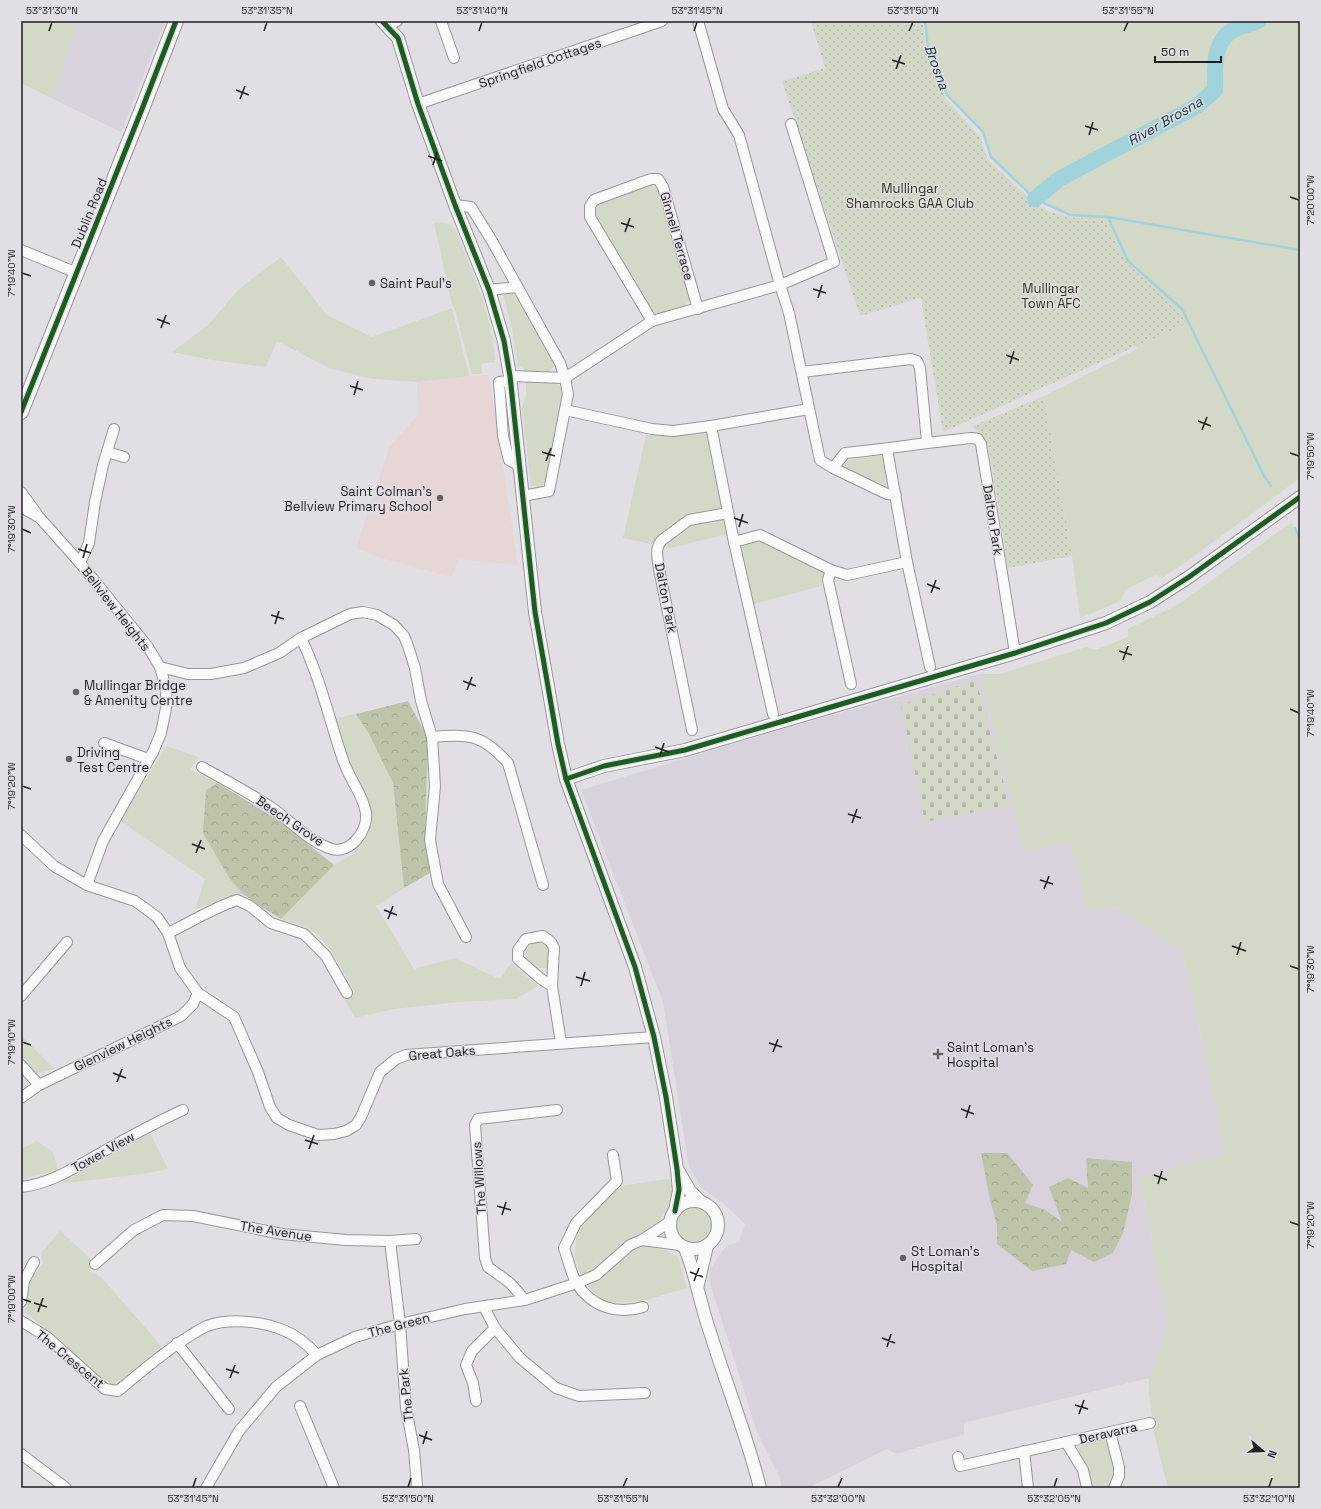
<svg xmlns="http://www.w3.org/2000/svg" width="1321" height="1509" font-family="'Space Grotesk',sans-serif">
	<style>
		.built { fill: #d8d2dc }
		.education { fill: #e6d6d6 }
		.grass { fill: #d3d8c7 }
		.forest { fill: url(#forest-crowns) }
		.cemetery { fill: url(#cemetery-stones) }
		.park { fill: url(#park-dots) }
		.lines { fill: none; stroke-linecap: round; stroke-linejoin: round }
		.stream { stroke: #a0d3dc; stroke-width: 2.5 }
		.river { stroke: #a0d3dc; stroke-width: 16 }
		.minor-casing { stroke: #98969a; stroke-width: 12 }
		.tertiary-casing { stroke: #98969a; stroke-width: 14 }
		.secondary-casing { stroke: #98969a; stroke-width: 16 }
		.minor { stroke: #fbfafb; stroke-width: 10 }
		.tertiary { stroke: #fbfafb; stroke-width: 12 }
		.secondary { stroke: #fbfafb; stroke-width: 14 }
		.cycleway-casing { stroke: #e2dee5; stroke-width: 8 }
		.cycleway { stroke: #1b5e20; stroke-width: 5 }
		.ticks { fill: none; stroke: #1f1e20; stroke-width: 1.5 }
		.poi-dot { fill: #636265; stroke: #e2dee5; stroke-width: 1.5 }
		.labels { text-anchor: middle; dominant-baseline: central; stroke-width: 3; stroke-linejoin: round; paint-order: stroke }
		.street-label { font-size: 13px; fill: #1f1e20; stroke: #e2dee5 }
		.park-label { font-size: 13px; fill: #2c360d; stroke: #e2dee5 }
		.poi-label { font-size: 13px; fill: #1f1e20; stroke: #e2dee5; text-anchor: start }
		.water-label { font-size: 14px; font-style: italic; fill: #10353a; stroke: #e2dee5 }
		.neatline { fill: none; stroke: #1f1e20; stroke-width: 1.5 }
		.ticks-label { font-size: 10px; text-anchor: middle; fill: #1f1e20 }
	</style>
	<defs>
		<pattern id="forest-crowns" width="20" height="18" patternUnits="userSpaceOnUse"><rect width="20" height="18" fill="#bdc4a9"/><path d="M2 6a3 3 0 1 1 6 0M12 15a3 3 0 1 1 6 0" fill="none" stroke="#a2a891"/></pattern>
		<pattern id="cemetery-stones" width="16" height="16" patternUnits="userSpaceOnUse"><rect width="16" height="16" fill="#d3d8c7"/><path d="M2 7V4a2 2 0 0 1 4 0v3zM10 15v-3a2 2 0 0 1 4 0v3z" fill="#b5b9ab"/></pattern>
		<pattern id="park-dots" width="8" height="8" patternUnits="userSpaceOnUse"><rect width="8" height="8" fill="#d3d8c7"/><path d="M2 2h.1M6 6h.1" fill="none" stroke="#b5b9ab" stroke-width="1.8" stroke-linecap="round"/></pattern>
	</defs>
	<rect width="100%" height="100%" fill="#e2dfe4"/>
	<g class="built">
		<polygon points="78,21 165,21 121,132 53,99"/>
		<polygon points="979,674 1024,851 1070,842 1088,912 1116,907 1182,950 1216,1105 1224,1154 1140,1178 1168,1326 1149,1378 964,1423 964,1435 943,1440 896,1454 887,1449 808,1488 782,1488 779,1476 757,1432 709,1280 711,1268 719,1255 727,1246 739,1242 745,1224 723,1203 703,1189 689,1167 663,1002 581,790 779,730"/>
	</g>
	<polygon class="education" points="489,375 518,565 458,559 452,577 377,557 356,548 389,447 418,415 417,382 469,376"/>
	<g class="grass">
		<polygon points="21,21 78,21 53,99 21,83"/>
		<polygon points="925,21 1300,21 1300,478 1230,530 1163,578 1155,575 1125,590 1121,601 1080,618 1072,556 1044,396 1137,349 1084,226 1080,215 1070,215 1035,199 991,157 983,132 947,95 928,48"/>
		<polygon points="649,185 661,191 691,297 686,305 658,315 651,309 594,214 596,204"/>
		<path d="M441,222L451,225L455,230C472,269 492,317 495,359V362L484,363L481,365L482,374H472L455,310L452,305L434,223Z"/>
		<polygon points="281,257 327,315 372,337 452,308 469,376 417,382 373,379 329,368 277,341 266,367 212,360 172,352 208,325 239,289"/>
		<polygon points="508,292 514,295 519,300 555,363 554,367 546,374 525,373 524,369 518,365 511,324 503,293"/>
		<path d="M526,382C538,382 559,378 564,392L548,475L543,485L538,487L531,486L522,407L526,397Z"/>
		<polygon points="705,433 707,435 727,534 670,548 623,538 646,435 690,435"/>
		<polygon points="889,454 895,488 842,469 845,461"/>
		<polygon points="1292,522 1300,539 1300,1488 1168,1488 1154,1434 1149,1394 1149,1378 1168,1326 1140,1178 1224,1154 1216,1105 1182,950 1116,907 1088,912 1070,842 1024,852 979,674 1000,674 1086,647 1095,650 1128,637 1128,629 1179,604"/>
		<polygon points="760,541 824,572 821,586 754,604 740,545"/>
		<path d="M356,714L369,734L393,783L404,888L376,906L414,969L455,958L500,979L511,963L538,986L516,999L459,1002L394,1009L355,1018L345,1000L355,993C345,975 331,946 316,933C306,925 293,923 281,919L334,865L353,854L369,830L371,810L365,794L348,759L337,718Z"/>
		<polygon points="167,746 198,757 190,770 218,783 206,790 230,879 243,894 195,909 205,879 119,820"/>
		<polygon points="535,942 549,945 550,965 547,968 539,968 526,960 525,951 528,947"/>
		<polygon points="21,1035 54,1069 36,1073 21,1056"/>
		<polygon points="150,1133 168,1169 149,1173 60,1184"/>
		<polygon points="37,1141 53,1152 58,1170 21,1179 21,1149"/>
		<polygon points="666,1179 673,1180 670,1204 658,1223 634,1244 665,1250 678,1257 687,1288 643,1301 607,1303 592,1292 579,1271 575,1256 576,1237 593,1212 621,1186"/>
		<circle cx="694" cy="1226" r="21"/>
		<path d="M60,1231L89,1257L90,1272L101,1277L163,1348L114,1386L105,1382L25,1312C27,1290 28,1281 43,1263L41,1253Z"/>
		<polygon points="1104,1440 1108,1442 1115,1475 1110,1488 1094,1488 1087,1469 1078,1452 1081,1445"/>
	</g>
	<g class="forest">
		<polygon points="408,701 428,738 425,840 430,873 404,888 393,783 369,734 356,714"/>
		<polygon points="218,783 278,820 334,865 281,919 263,908 243,894 230,879 203,833 206,790"/>
		<polygon points="981,1153 1007,1153 1033,1185 1025,1203 1045,1210 1062,1222 1049,1187 1068,1178 1088,1188 1086,1158 1132,1162 1132,1194 1123,1233 1113,1253 1094,1262 1071,1250 1066,1264 1032,1271 997,1244 997,1225 990,1200"/>
	</g>
	<polygon class="cemetery" points="976,680 1009,803 1007,806 925,822 901,705"/>
	<g class="park">
		<polygon points="811,21 923,21 926,48 944,97 980,137 988,160 1036,204 1051,212 1070,217 1088,218 1105,221 1127,263 1182,315 1186,324 943,432 921,298 860,316 782,81 825,68"/>
		<polygon points="1044,396 1072,556 1008,568 989,448 973,426"/>
	</g>
	<g class="lines">
		<g class="stream">
			<polyline points="925,21 928,48 947,95 983,132 991,157 1035,199 1070,215 1108,217 1300,250"/>
			<polyline points="1108,217 1128,261 1182,309 1264,476 1271,486"/>
			<polyline points="1295,528 1300,539"/>
		</g>
		<path class="river" d="M1035,199L1059,179L1197,106L1215,90C1215,68 1212,40 1235,29C1242,26 1251,24 1258,21"/>
		<g class="minor-casing">
			<g id="minor">
				<polyline points="441,21 454,58"/>
				<polyline points="388,26 397,21"/>
				<polyline points="418,104 662,21"/>
				<path d="M791,124L834,262L780,285L789,313L820,460L833,468L845,453C887,449 929,442 972,438L978,439L981,444L1015,653"/>
				<polyline points="455,205 471,207 492,241 560,363 565,378 568,394 549,491 523,496"/>
				<polyline points="21,250 77,273"/>
				<polyline points="489,290 517,287"/>
				<polyline points="652,321 590,217 590,206 594,200 651,179 658,179 663,187 698,309"/>
				<polyline points="802,372 911,359 917,361 920,368 927,442"/>
				<polyline points="510,376 565,378 652,321 780,285 739,135 723,109 698,21"/>
				<polyline points="510,381 499,382 503,436 509,460 520,466"/>
				<polyline points="809,409 711,426 734,542 760,535 831,570 847,575 907,562"/>
				<polyline points="565,410 652,429 673,431 711,426"/>
				<polyline points="887,449 907,562 930,667"/>
				<polyline points="107,452 124,457"/>
				<polyline points="833,468 887,494 896,495"/>
				<polyline points="21,492 37,514"/>
				<polyline points="21,507 40,518 80,563 148,647 160,667 163,677 166,692 166,708 161,733 153,752 103,841 87,885 135,901 157,917 168,933 180,968 198,993 234,1017 258,1072 270,1107 277,1118 289,1125 318,1135 334,1134 346,1131 356,1125 361,1117 380,1072 396,1059 406,1055 654,1037"/>
				<polyline points="734,542 773,714"/>
				<polyline points="80,563 89,543 95,502 103,465 114,429"/>
				<polyline points="831,570 828,580 851,684"/>
				<polyline points="160,667 188,674 211,674 244,668 279,653 301,638 350,614 363,612 377,615 394,625 404,636 408,646 415,668 421,701 432,737 435,786 430,840 438,884 466,937"/>
				<path d="M692,730L659,569C658,559 654,548 662,540L689,520L728,513"/>
				<path d="M432,737C469,733 483,735 508,763L543,885"/>
				<polyline points="104,743 148,759"/>
				<path d="M202,767C225,780 250,793 272,808C291,821 309,842 332,849C351,854 368,830 366,813C363,794 349,779 343,760C329,719 320,677 301,638"/>
				<polyline points="21,835 54,866 87,885"/>
				<path d="M168,933C191,922 213,908 237,900L250,906L271,923L304,934L326,956L347,993"/>
				<polyline points="552,986 541,979 518,959 518,950 526,939 543,936 551,942 554,948 552,986 561,1043"/>
				<polyline points="21,996 67,942"/>
				<polyline points="21,1065 39,1085"/>
				<polyline points="21,1098 39,1085 181,1016 193,1004 198,993"/>
				<path d="M613,1155L617,1181L576,1223L564,1248C568,1259 571,1274 577,1284C592,1307 617,1315 643,1307"/>
				<path d="M21,1187C50,1184 74,1168 99,1154C127,1138 154,1123 183,1110"/>
				<polyline points="642,1240 680,1245"/>
				<polyline points="390,1241 416,1239"/>
				<polyline points="95,1264 134,1230 163,1215 193,1216 282,1234 346,1240 390,1241 400,1324 406,1408 414,1450 417,1486 416,1488"/>
				<polyline points="525,1300 510,1283 488,1267 485,1258 475,1125 478,1119 557,1110"/>
				<polyline points="21,1302 24,1281 34,1262"/>
				<polyline points="484,1307 495,1328 520,1358 556,1388 579,1396 645,1393"/>
				<path d="M21,1321L47,1337L105,1389L118,1391C142,1371 165,1351 191,1335C196,1332 202,1328 207,1326C229,1318 261,1321 283,1330C296,1335 307,1344 317,1355"/>
				<polyline points="177,1343 229,1409"/>
				<polyline points="476,1401 473,1383 466,1365 472,1351 495,1328"/>
				<polyline points="300,1406 334,1488"/>
				<polyline points="1110,1432 1119,1467 1119,1476 1114,1488"/>
				<polyline points="1066,1442 1083,1470 1087,1488"/>
				<polyline points="1024,1451 1028,1488"/>
				<polyline points="21,1454 66,1488"/>
				<polyline points="958,1457 960,1466 1150,1423"/>
				<polyline points="206,1488 239,1431 276,1387 317,1355 355,1337 400,1324 465,1309 525,1300 577,1283 596,1275 630,1245 642,1240 671,1221"/>
			</g>
		</g>
		<g class="tertiary-casing">
			<g id="tertiary">
				<polyline points="382,21 398,38 418,104 455,205 489,290 504,341 510,376 535,612 558,744 566,779 635,967 654,1037 666,1097 677,1169 679,1190 675,1211"/>
				<polyline points="566,779 604,766 685,750 770,725 1015,653 1106,623 1150,602 1189,577 1300,497"/>
				<polyline points="679,1172 690,1191 700,1201"/>
				<circle cx="694" cy="1225" r="24"/>
				<path d="M685,1248C696,1275 700,1304 710,1332C726,1384 747,1435 760,1488"/>
				<polyline points="698,1284 707,1246"/>
			</g>
		</g>
		<g class="secondary-casing">
			<polyline id="secondary" points="21,412 142,109 176,21"/>
		</g>
		<use href="#minor" class="minor"/>
		<use href="#tertiary" class="tertiary"/>
		<use href="#secondary" class="secondary"/>
		<g class="cycleway-casing">
			<g id="cycleway">
				<polyline points="382,21 398,38 418,104 455,205 489,290 504,341 510,376 535,612 558,744 566,779 635,967 654,1037 666,1097 677,1169 679,1190 675,1211"/>
				<polyline points="21,412 142,109 176,21"/>
				<polyline points="566,779 604,766 685,750 770,725 1015,653 1106,623 1150,602 1189,577 1300,497"/>
			</g>
		</g>
		<use href="#cycleway" class="cycleway"/>
	</g>
	<path class="ticks" d="M49,31L52,22M264,31L267,22M479,31L482,22M694,31L697,22M909,31L913,22M1124,31L1128,22M892,60L905,64M896,69L901,55M236,90L249,95M240,99L245,86M1085,126L1098,130M1089,135L1093,122M428,156L442,161M433,165L437,152M1290,197L1299,200M621,223L634,227M625,232L630,218M22,273L31,276M813,289L826,293M818,298L822,285M157,319L170,324M161,328L166,315M1006,355L1019,360M1010,364L1014,351M350,386L363,390M354,395L358,381M1198,421L1211,426M1202,430L1207,417M542,452L555,456M1290,453L1299,456M546,461L551,448M734,518L748,523M739,527L743,514M22,529L31,533M78,549L91,553M83,558L87,544M927,584L940,589M931,593L936,580M271,615L284,619M275,624L279,611M1119,651L1132,655M1123,660L1128,646M463,681L476,686M467,690L472,677M1290,709L1299,713M655,747L669,752M660,756L664,743M22,786L31,789M848,814L861,818M852,823L857,809M192,844L205,849M196,853L201,840M1040,880L1053,884M1044,889L1049,876M384,910L397,915M388,919L393,906M1232,946L1246,951M1237,955L1241,942M1290,966L1299,969M576,977L590,981M581,986L585,972M22,1042L31,1045M769,1043L782,1047M773,1052L778,1039M113,1073L126,1078M117,1082L122,1069M961,1109L974,1114M966,1118L970,1105M305,1140L318,1144M309,1149L314,1135M1154,1175L1167,1180M1158,1184L1162,1171M497,1206L511,1210M502,1215L506,1202M1290,1222L1299,1225M690,1272L703,1277M694,1281L699,1268M22,1299L31,1302M34,1303L47,1307M38,1312L43,1298M882,1338L895,1343M887,1347L891,1334M226,1369L239,1373M230,1378L235,1365M1075,1405L1088,1409M1079,1414L1084,1400M419,1435L432,1440M423,1444L427,1431M193,1487L196,1478M408,1487L411,1478M623,1487L627,1478M838,1487L842,1478M1054,1487L1057,1478M1269,1487L1272,1478"/>
	<g class="poi-dot">
		<circle cx="372" cy="283" r="4"/>
		<circle cx="440" cy="498" r="4"/>
		<circle cx="76" cy="692" r="4"/>
		<circle cx="69" cy="759" r="4"/>
		<path d="M936 1048h4v4h4v4h-4v4h-4v-4h-4v-4h4z"/>
		<circle cx="903" cy="1258" r="4"/>
	</g>
	<g class="labels">
		<g class="street-label">
			<text transform="translate(540 63) rotate(-19)">Springfield Cottages</text>
			<text transform="translate(89 213) rotate(-68)">Dublin Road</text>
			<text transform="translate(677 236) rotate(74)">Ginnell Terrace</text>
			<text transform="translate(993 520) rotate(81)">Dalton Park</text>
			<text transform="translate(666 598) rotate(79)">Dalton Park</text>
			<text transform="translate(116 609) rotate(52)">Bellview Heights</text>
			<text transform="translate(290 821) rotate(34)">Beech Grove</text>
			<text transform="translate(123 1044) rotate(-26)">Glenview Heights</text>
			<text transform="translate(442 1053) rotate(-5)">Great Oaks</text>
			<text transform="translate(103 1152) rotate(-29)">Tower View</text>
			<text transform="translate(479 1178) rotate(-94)">The Willows</text>
			<text transform="translate(276 1231) rotate(9)">The Avenue</text>
			<text transform="translate(399 1325) rotate(-15)">The Green</text>
			<text transform="translate(70 1359) rotate(39)">The Crescent</text>
			<text transform="translate(406 1395) rotate(-96)">The Park</text>
			<text transform="translate(1108 1433) rotate(-13)">Deravarra</text>
		</g>
		<g class="park-label">
			<text x="910" y="188">Mullingar<tspan x="910" dy="15">Shamrocks GAA Club</tspan></text>
			<text x="1051" y="288">Mullingar<tspan x="1051" dy="15">Town AFC</tspan></text>
		</g>
		<g class="poi-label">
			<text x="380" y="283">Saint Paul's</text>
			<text x="432" y="491" text-anchor="end">Saint Colman's<tspan x="432" dy="15">Bellview Primary School</tspan></text>
			<text x="84" y="685">Mullingar Bridge<tspan x="84" dy="15">&amp; Amenity Centre</tspan></text>
			<text x="77" y="752">Driving<tspan x="77" dy="15">Test Centre</tspan></text>
			<text x="947" y="1047">Saint Loman's<tspan x="947" dy="15">Hospital</tspan></text>
			<text x="911" y="1251">St Loman's<tspan x="911" dy="15">Hospital</tspan></text>
		</g>
		<g class="water-label">
			<text transform="translate(937 67) rotate(70)">Brosna</text>
			<text transform="translate(1165 121) rotate(-30)">River Brosna</text>
		</g>
	</g>
	<rect width="1321" height="1509" fill="none" stroke="#e2dee5" stroke-width="44"/>
	<g transform="translate(1263 1451) rotate(109)" stroke="#e2dee5" stroke-width="3" paint-order="stroke">
	<path d="M0-3L7 15L0 10L-7 15Z" fill="#1f1e20"/>
	<text y="-6" font-size="11" font-weight="bold" text-anchor="middle" fill="#1f1e20">N</text>
	</g>
	<path d="M1155 56v6h66v-6" fill="none" stroke="#1f1e20" stroke-width="2"/>
	<text x="1161" y="56" font-size="12" fill="#1f1e20" stroke="#e2dee5" stroke-width="3" paint-order="stroke">50 m</text>
	<rect x="22" y="22" width="1277" height="1465" class="neatline"/>
	<g class="ticks-label">
		<text x="52" y="14">53°31'30"N</text>
		<text x="267" y="14">53°31'35"N</text>
		<text x="482" y="14">53°31'40"N</text>
		<text x="697" y="14">53°31'45"N</text>
		<text x="913" y="14">53°31'50"N</text>
		<text x="1128" y="14">53°31'55"N</text>
		<text transform="translate(1310 200) rotate(-90)" y="4">7°20'00"W</text>
		<text transform="translate(11 273) rotate(-90)" y="4">7°19'40"W</text>
		<text transform="translate(1310 456) rotate(-90)" y="4">7°19'50"W</text>
		<text transform="translate(11 529) rotate(-90)" y="4">7°19'30"W</text>
		<text transform="translate(1310 713) rotate(-90)" y="4">7°19'40"W</text>
		<text transform="translate(11 786) rotate(-90)" y="4">7°19'20"W</text>
		<text transform="translate(1310 969) rotate(-90)" y="4">7°19'30"W</text>
		<text transform="translate(11 1042) rotate(-90)" y="4">7°19'10"W</text>
		<text transform="translate(1310 1225) rotate(-90)" y="4">7°19'20"W</text>
		<text transform="translate(11 1299) rotate(-90)" y="4">7°19'00"W</text>
		<text x="193" y="1502">53°31'45"N</text>
		<text x="408" y="1502">53°31'50"N</text>
		<text x="623" y="1502">53°31'55"N</text>
		<text x="838" y="1502">53°32'00"N</text>
		<text x="1054" y="1502">53°32'05"N</text>
		<text x="1269" y="1502">53°32'10"N</text>
	</g>
</svg>
